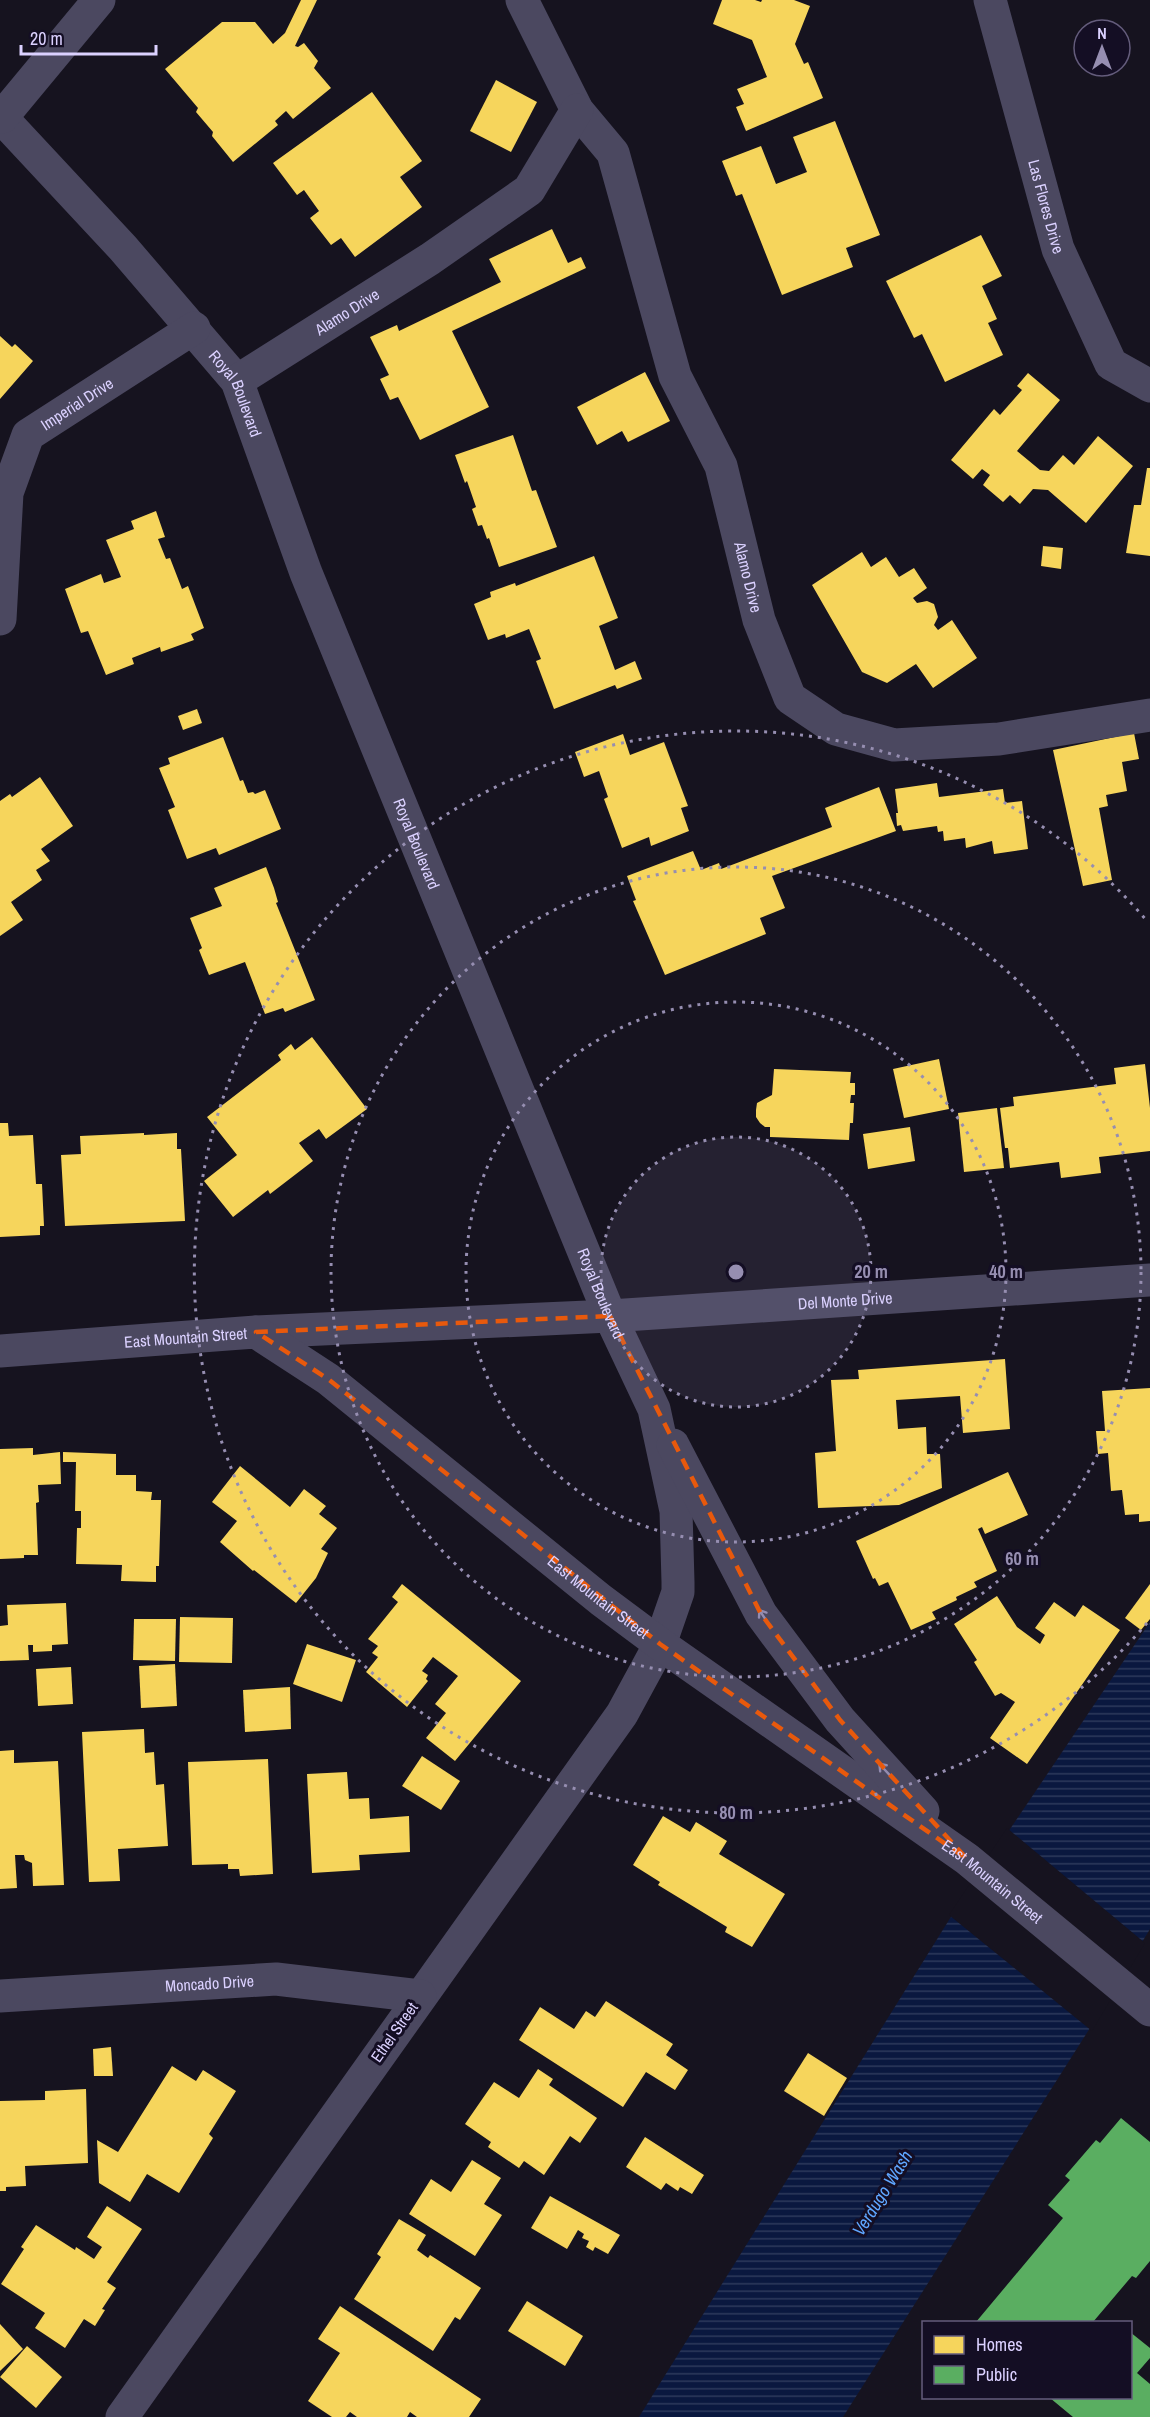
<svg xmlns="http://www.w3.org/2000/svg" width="1150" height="2417" font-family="'Archivo Narrow',sans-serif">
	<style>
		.water { fill: url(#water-rules) }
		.pier { fill: #16131f }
		.homes { fill: #f6d55c }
		.public { fill: #5aae61 }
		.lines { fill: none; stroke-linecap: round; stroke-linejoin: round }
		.minor { stroke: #4b4860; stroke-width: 33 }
		.oneway { stroke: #938cb0 }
		.marked { fill: none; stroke: #e8590c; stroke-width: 4.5; stroke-dasharray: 12 8; stroke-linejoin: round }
		.ring { fill: none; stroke: #968eb1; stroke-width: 3; stroke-dasharray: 3 6 }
		.labels { text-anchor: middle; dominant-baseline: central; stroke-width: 6; stroke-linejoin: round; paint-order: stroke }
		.street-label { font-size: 16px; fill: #dbd1ff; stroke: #140e24 }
		.water-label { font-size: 18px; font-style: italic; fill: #5fa6ff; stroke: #140e24 }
		.centre { fill: #968eb1; stroke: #140e24; stroke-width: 3 }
		.ring-label { font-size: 18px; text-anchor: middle; font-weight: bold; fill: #968eb1; stroke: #140e24; stroke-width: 6; stroke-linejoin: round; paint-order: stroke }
	</style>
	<defs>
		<pattern id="water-rules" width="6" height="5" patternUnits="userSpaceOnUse" patternTransform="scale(1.5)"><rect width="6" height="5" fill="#0a183f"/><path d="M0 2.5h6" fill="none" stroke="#2d395c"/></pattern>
	</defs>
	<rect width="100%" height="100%" fill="#16131f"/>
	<polygon class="water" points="1150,1622 1150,1929 1090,2028 843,2417 639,2417 954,1912"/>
	<polygon class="pier" points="1007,1828 1145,1943 1092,2031 949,1915"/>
	<g class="homes">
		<polygon points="301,0 317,0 295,46 298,47 304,43 318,61 314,68 331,88 293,119 286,111 275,121 278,125 233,162 212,136 213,132 196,112 198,108 165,69 222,22 255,22 273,44 285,33"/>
		<polygon points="722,0 755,0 761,2 762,0 794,0 810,6 795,44 804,64 808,62 823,98 746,131 736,107 744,104 737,89 767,77 752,40 713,24"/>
		<polygon points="496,80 537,102 511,152 470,131"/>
		<polygon points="372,92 422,161 400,177 422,207 355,257 341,238 331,245 310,218 319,211 304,190 297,195 273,163"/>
		<polygon points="835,121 880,235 846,248 853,267 782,295 742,194 736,196 722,161 761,146 776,184 807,172 793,137"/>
		<polygon points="552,229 568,263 581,257 586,268 452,331 489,407 420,440 398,397 390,400 380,379 389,375 370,337 397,325 399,331 501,282 489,259"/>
		<polygon points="981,235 1002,276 982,286 997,319 988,323 1003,355 945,382 922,334 914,338 886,281"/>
		<polygon points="0,336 12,347 15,344 33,361 0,399"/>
		<polygon points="645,372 670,421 628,442 622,431 597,445 577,407"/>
		<polygon points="1028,373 1060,400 1017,451 1040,470 1049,471 1063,455 1074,465 1098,436 1133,466 1086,523 1048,490 1033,489 1020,504 1010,495 1003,502 983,485 990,475 982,469 973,479 951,460 994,409 1000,415 1022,390 1017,386"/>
		<polygon points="513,435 532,491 536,490 557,547 499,567 489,538 487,539 482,525 478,526 472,509 476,507 467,481 465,483 455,455"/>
		<polygon points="1147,468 1150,468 1150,556 1126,553 1134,505 1141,505"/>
		<polygon points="156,511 165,537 158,539 166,559 170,558 182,589 188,586 204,628 191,634 194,640 161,652 160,647 132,658 134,664 106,675 88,631 81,633 65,589 101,574 104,583 121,577 106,540 134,529 131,521"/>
		<polygon points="1043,546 1063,548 1061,569 1041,566"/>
		<polygon points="862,552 871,567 886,557 899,577 914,568 927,588 913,598 917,603 927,601 934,604 938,617 934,625 938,630 952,620 977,658 933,688 916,664 887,683 862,672 812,585"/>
		<polygon points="594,556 618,618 599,626 615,670 635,661 642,679 617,689 615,685 554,709 536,661 541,659 529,629 506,638 505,634 488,640 474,604 491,597 490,592 515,583 516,586"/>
		<polygon points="197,709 202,723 183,730 178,716"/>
		<polygon points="1134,733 1139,759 1122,762 1127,791 1106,795 1108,806 1099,808 1112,880 1083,886 1053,750"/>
		<polygon points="623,734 630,755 664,742 688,806 681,808 689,831 651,846 649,837 622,848 604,799 608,797 599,771 584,777 575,752"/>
		<polygon points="223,737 240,781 243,780 248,793 253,792 255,794 265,790 281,829 219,855 216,848 187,859 168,810 175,807 159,768 170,764 168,758"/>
		<polygon points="40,777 73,826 41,849 50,861 36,870 42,880 11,902 23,920 0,936 0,801 10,794 12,797"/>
		<polygon points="937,783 939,797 1003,789 1005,803 1022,801 1028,849 994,854 992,841 966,848 965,838 944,841 943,831 938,832 937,826 903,831 901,825 897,826 896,813 898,813 895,789"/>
		<polygon points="879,787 896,831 772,876 785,908 760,918 766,934 665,975 633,901 636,900 627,876 693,851 701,870 719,863 721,869 832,827 825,808"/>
		<polygon points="266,867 274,888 278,902 276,903 315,1000 285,1012 283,1008 265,1014 245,962 209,975 199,950 202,948 190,918 222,906 214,888"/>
		<polygon points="312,1037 367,1109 326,1139 319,1129 299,1143 313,1161 270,1194 268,1190 233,1217 204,1181 237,1155 207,1117 281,1060 278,1055 291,1044 295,1050"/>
		<polygon points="939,1059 949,1109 904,1118 893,1069"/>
		<polygon points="1145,1064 1150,1108 1150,1151 1099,1157 1101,1173 1061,1178 1059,1162 1010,1168 1008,1148 1005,1148 1000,1108 1014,1106 1013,1097 1116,1084 1114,1068"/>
		<polygon points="774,1069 851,1072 850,1083 855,1083 855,1095 851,1095 850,1103 854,1103 853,1123 850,1123 849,1140 770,1137 770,1127 765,1127 760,1123 756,1117 756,1110 757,1103 772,1095"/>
		<polygon points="997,1108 1004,1168 964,1172 958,1113"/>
		<polygon points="0,1123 8,1123 9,1136 33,1135 36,1184 42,1184 44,1226 40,1226 40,1235 0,1237"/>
		<polygon points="910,1127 915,1161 868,1169 863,1134"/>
		<polygon points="144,1133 144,1135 177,1133 177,1149 181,1149 185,1221 65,1226 61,1155 81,1154 80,1136"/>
		<polygon points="1005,1359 1010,1429 963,1433 960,1396 896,1400 898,1429 926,1427 927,1454 940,1454 942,1488 899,1505 818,1508 815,1453 836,1451 831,1380 859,1379 858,1370"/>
		<polygon points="1150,1388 1150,1521 1139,1522 1139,1514 1125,1515 1122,1490 1111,1491 1108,1453 1098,1454 1096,1431 1105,1431 1102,1391"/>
		<polygon points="33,1448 33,1455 60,1452 61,1484 38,1485 39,1502 36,1503 38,1555 24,1555 24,1558 0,1559 0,1449"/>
		<polygon points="63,1452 116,1454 116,1475 136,1475 136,1491 152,1492 151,1500 161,1500 159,1566 156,1566 156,1582 121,1581 122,1565 76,1564 77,1528 81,1528 81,1511 75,1511 76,1462 63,1462"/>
		<polygon points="240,1466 290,1507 304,1489 326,1506 319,1514 337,1528 321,1549 328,1553 316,1578 296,1603 254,1570 253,1571 220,1542 237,1521 212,1502"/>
		<polygon points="1008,1472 1028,1515 985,1534 982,1527 978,1529 997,1571 974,1582 977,1587 956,1597 957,1600 932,1612 936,1619 911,1630 888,1582 879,1586 875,1578 873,1579 856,1541"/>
		<polygon points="402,1584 521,1681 455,1761 426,1738 446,1713 435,1704 458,1676 433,1657 422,1671 428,1675 426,1679 428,1681 407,1707 366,1672 378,1657 372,1653 378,1646 368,1639 398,1602 392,1597"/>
		<polygon points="1150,1584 1150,1619 1141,1630 1125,1618"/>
		<polygon points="997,1596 1017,1627 1040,1644 1045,1635 1035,1628 1054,1602 1075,1617 1083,1605 1120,1630 1027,1764 990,1738 1015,1702 1001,1693 995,1696 974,1662 977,1660 954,1624"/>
		<polygon points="66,1603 68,1644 52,1645 52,1651 33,1652 33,1645 28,1645 29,1660 0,1661 0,1626 8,1625 7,1605"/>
		<polygon points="180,1617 233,1618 232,1663 179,1662"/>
		<polygon points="134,1619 176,1619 175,1661 133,1660"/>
		<polygon points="307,1644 356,1660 342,1702 293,1684"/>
		<polygon points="175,1664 177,1706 141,1708 139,1666"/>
		<polygon points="71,1667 73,1704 38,1706 36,1669"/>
		<polygon points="290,1687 291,1729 245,1732 243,1690"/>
		<polygon points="144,1729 145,1753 154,1752 156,1785 164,1784 168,1846 118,1849 120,1881 89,1882 82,1732"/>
		<polygon points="14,1750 14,1763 58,1761 64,1885 33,1886 32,1863 25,1860 24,1855 15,1855 17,1888 0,1889 0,1751"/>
		<polygon points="422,1756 460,1781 441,1810 402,1786"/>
		<polygon points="268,1759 273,1874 240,1876 239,1869 228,1869 228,1864 192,1865 188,1762"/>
		<polygon points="347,1772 349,1799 369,1798 370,1819 409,1816 410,1852 359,1855 360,1870 312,1873 307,1774"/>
		<polygon points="663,1816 690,1832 696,1822 727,1841 719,1854 785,1894 752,1947 725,1932 727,1927 658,1885 660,1882 633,1865"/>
		<polygon points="606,2001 673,2044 666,2055 688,2070 675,2090 646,2072 623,2107 519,2040 540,2007 574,2029 586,2011 595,2017"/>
		<polygon points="111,2047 113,2076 94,2076 93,2049"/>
		<polygon points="808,2053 847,2078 824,2116 784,2091"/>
		<polygon points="172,2066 196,2081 203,2070 236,2091 209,2134 213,2138 179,2193 147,2174 130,2202 99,2183 97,2140 118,2152"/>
		<polygon points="538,2069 553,2079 549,2085 597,2118 580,2143 570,2136 544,2175 524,2161 519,2168 488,2147 491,2142 465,2124 494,2082 519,2098"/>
		<polygon points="86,2089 88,2163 25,2166 26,2186 6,2187 6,2191 0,2191 0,2101 45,2100 45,2091"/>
		<polygon points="645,2137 704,2175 692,2194 680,2187 678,2191 666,2183 661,2190 626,2167"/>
		<polygon points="472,2160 501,2178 484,2204 502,2215 475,2256 409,2214 431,2179 451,2192"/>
		<polygon points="550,2196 620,2235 608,2254 595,2247 593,2251 586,2247 589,2241 582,2238 584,2234 578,2230 567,2249 531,2228"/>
		<polygon points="107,2206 142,2229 107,2282 116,2288 102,2309 105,2310 95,2326 84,2319 65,2348 35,2328 45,2313 1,2284 24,2249 21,2247 36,2225 75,2250 76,2247 94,2259 102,2247 87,2237"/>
		<polygon points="399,2219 426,2235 417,2250 428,2258 430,2255 481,2288 460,2320 455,2317 433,2351 354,2299 381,2257 377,2254"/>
		<polygon points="527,2301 583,2336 565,2366 508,2331"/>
		<polygon points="340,2306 481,2399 469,2417 417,2417 410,2412 407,2417 357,2417 350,2412 346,2417 332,2417 308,2401 340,2353 318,2339"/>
		<polygon points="0,2324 23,2349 0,2371"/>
		<polygon points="27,2346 62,2377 36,2408 0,2377"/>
	</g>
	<g class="public">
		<polygon points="1121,2118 1150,2142 1150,2261 1136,2278 1132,2276 1093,2322 976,2322 1063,2218 1048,2205 1070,2180 1065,2176 1096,2140 1100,2143"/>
		<polygon points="1130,2332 1150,2348 1150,2358 1137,2373 1150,2384 1150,2417 1073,2417 1050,2398 1130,2398"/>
	</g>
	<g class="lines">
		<g class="minor">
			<path id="s1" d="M522,0L577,110L613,153L675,376L721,466L759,620L790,698L836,729L894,745L999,739L1150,715"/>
			<path id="s2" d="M990,0L1058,249L1111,364L1150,386"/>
			<path id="s3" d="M0,116L123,248L237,381L306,573L610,1316L654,1409L676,1511L678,1582V1592L660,1644L622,1714L122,2417"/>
			<polyline points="2,117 99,0"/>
			<path id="s4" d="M237,381L430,259L529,190L577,110"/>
			<path id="s5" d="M0,619L7,493L28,435L194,328"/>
			<path id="s6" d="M256,1332L610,1316L1150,1280"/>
			<path id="s7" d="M0,1351L256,1332L328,1379L601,1600L660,1644L967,1859L1150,2010"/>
			<polyline points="673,1445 761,1614 840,1720 923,1811"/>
			<path id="s8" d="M0,1996L276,1979L420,1996"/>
		</g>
	</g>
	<defs><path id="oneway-shaft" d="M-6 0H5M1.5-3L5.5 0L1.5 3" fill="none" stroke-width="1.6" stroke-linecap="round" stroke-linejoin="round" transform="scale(1.5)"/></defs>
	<g class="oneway">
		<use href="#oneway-shaft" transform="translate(764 1617) rotate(-124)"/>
		<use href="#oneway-shaft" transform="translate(885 1770) rotate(-133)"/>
	</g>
	<path class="marked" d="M610,1316L761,1614L840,1720L967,1859L660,1644L328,1379L256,1332Z"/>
	<circle cx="736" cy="1272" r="135" fill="#968eb1" fill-opacity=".12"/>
	<g class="ring">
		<circle cx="736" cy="1272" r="135"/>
		<circle cx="736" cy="1272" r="270"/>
		<circle cx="736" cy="1272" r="405"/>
		<path d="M1147 1623A541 541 0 1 1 1147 921"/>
	</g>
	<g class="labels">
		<g class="street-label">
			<text stroke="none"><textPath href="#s2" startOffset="214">Las Flores Drive</textPath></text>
			<text stroke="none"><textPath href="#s4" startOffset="130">Alamo Drive</textPath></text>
			<text stroke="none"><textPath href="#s3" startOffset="366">Royal Boulevard</textPath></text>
			<text stroke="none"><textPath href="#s5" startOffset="246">Imperial Drive</textPath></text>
			<text stroke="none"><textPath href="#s1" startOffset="626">Alamo Drive</textPath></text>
			<text stroke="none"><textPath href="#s3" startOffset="852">Royal Boulevard</textPath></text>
			<text stroke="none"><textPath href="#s3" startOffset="1338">Royal Boulevard</textPath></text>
			<text stroke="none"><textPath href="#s6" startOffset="590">Del Monte Drive</textPath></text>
			<text stroke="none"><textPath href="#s7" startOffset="186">East Mountain Street</textPath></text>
			<text stroke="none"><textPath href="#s7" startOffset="690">East Mountain Street</textPath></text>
			<text stroke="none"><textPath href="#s7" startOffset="1176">East Mountain Street</textPath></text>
			<text stroke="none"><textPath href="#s8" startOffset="210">Moncado Drive</textPath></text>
			<text transform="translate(394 2032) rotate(-55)">Ethel Street</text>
		</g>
		<g class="water-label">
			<text transform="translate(882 2193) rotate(-58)">Verdugo Wash</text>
		</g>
	</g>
	<circle cx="736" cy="1272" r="9" class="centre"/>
	<g class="ring-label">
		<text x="871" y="1278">20 m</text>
		<text x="1006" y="1278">40 m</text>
		<text x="1022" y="1565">60 m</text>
		<text x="736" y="1819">80 m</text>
	</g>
	<rect x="922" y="2321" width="210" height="78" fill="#140e24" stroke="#645c7c" stroke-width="1.5"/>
	<rect x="934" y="2336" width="30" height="18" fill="#f6d55c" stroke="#645c7c" stroke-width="1.5"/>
	<text x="976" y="2351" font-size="18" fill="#dbd1ff">Homes</text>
	<rect x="934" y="2366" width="30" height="18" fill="#5aae61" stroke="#645c7c" stroke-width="1.5"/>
	<text x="976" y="2381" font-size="18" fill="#dbd1ff">Public</text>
	<g transform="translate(1102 48)"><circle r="28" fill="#140e24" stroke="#645c7c" stroke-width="1.5"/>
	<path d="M0-4.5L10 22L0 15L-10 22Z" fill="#968eb1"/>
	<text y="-9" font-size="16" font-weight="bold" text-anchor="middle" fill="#dbd1ff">N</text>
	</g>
	<path d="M21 45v9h135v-9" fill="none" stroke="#dbd1ff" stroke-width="3"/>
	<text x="30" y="45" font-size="18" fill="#dbd1ff" stroke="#140e24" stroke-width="4.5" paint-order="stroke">20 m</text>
</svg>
